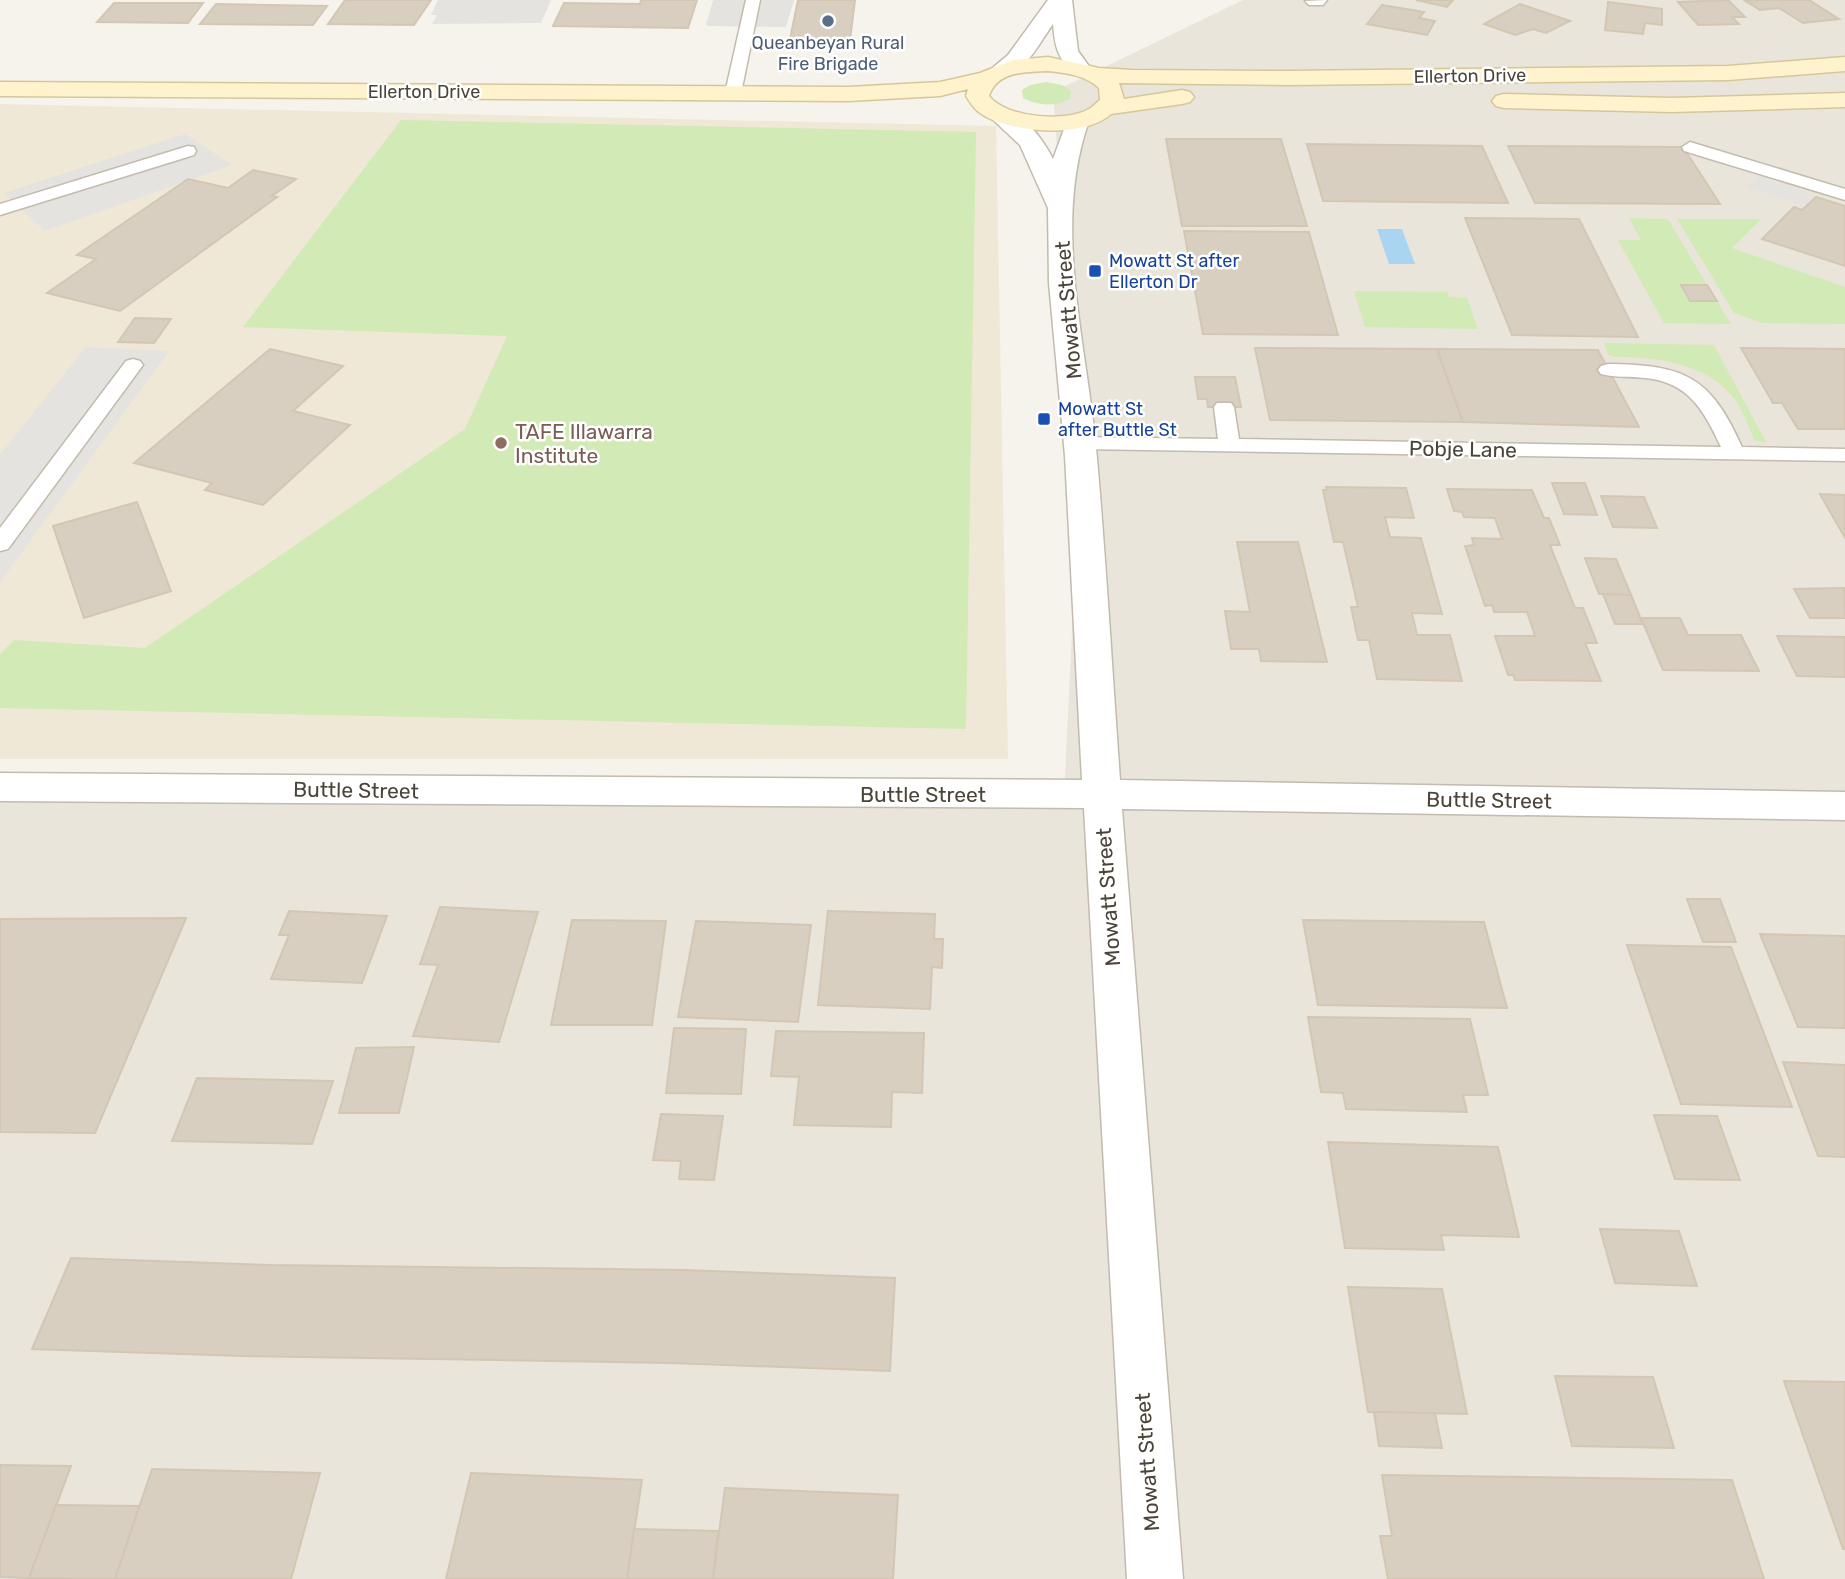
<svg xmlns="http://www.w3.org/2000/svg" width="1845" height="1579" font-family="Rubik,sans-serif">
	<style>
		.residential { fill: #eae5da }
		.education { fill: #efe8d6 }
		.green { fill: #d2eab5 }
		.parking { fill: #e5e3e0 }
		.water { fill: #a9d4f2 }
		.building { fill: #d8cfc1; stroke: #d3c7b4; stroke-width: 2 }
		.lines { fill: none; stroke-linecap: round; stroke-linejoin: round }
		.lane-casing { stroke: #c2bbae; stroke-width: 3 }
		.street-casing { stroke: #c2bbae; stroke-width: 3 }
		.secondary-casing { stroke: #d6c79b; stroke-width: 3 }
		.lane { fill: #fff; fill-rule: evenodd }
		.street { fill: #fff; fill-rule: evenodd }
		.secondary { fill: #fff3cd; fill-rule: evenodd }
		.service-dot { fill: #5c6f8a; stroke: #fff; stroke-width: 2.5 }
		.transit-dot { fill: #1a4fb4; stroke: #fff; stroke-width: 2.5 }
		.education-dot { fill: #8d6e63; stroke: #fff; stroke-width: 2.5 }
		.labels { text-anchor: middle; dominant-baseline: central; stroke-width: 5; stroke-linejoin: round; paint-order: stroke }
		.far-service-label { font-size: 18px; fill: #4e5e75; stroke: #fff }
		.far-street-label { font-size: 18px; fill: #4b4439; stroke: #fff }
		.far-transit-label { font-size: 18px; fill: #164399; stroke: #fff; text-anchor: start }
		.street-label { font-size: 21px; fill: #4b4439; stroke: #fff }
		.education-label { font-size: 21px; fill: #785e54; stroke: #fff; text-anchor: start }
	</style>
	<rect width="100%" height="100%" fill="#f6f3ec"/>
	<polygon class="residential" points="1243,0 1845,0 1845,1579 0,1579 0,776 1064,797 1080,466 1053,92"/>
	<polygon class="education" points="0,104 996,126 1008,759 0,759"/>
	<g class="green">
		<path d="M1046,82L1062,85L1071,91L1070,99C1055,107 1037,106 1023,98L1022,90L1030,85Z"/>
		<polygon points="401,120 976,132 966,729 0,708 0,654 14,640 145,648 465,429 507,336 243,327"/>
		<polygon points="1629,218 1668,219 1707,285 1681,285 1690,301 1717,301 1731,324 1664,323 1618,240 1641,240"/>
		<polygon points="1677,219 1761,219 1732,248 1845,287 1845,324 1762,323 1734,313"/>
		<polygon points="1354,291 1447,292 1449,297 1467,298 1478,329 1365,327"/>
		<path d="M1604,343L1714,345L1766,442L1755,441C1749,428 1744,413 1736,401C1709,363 1656,357 1613,357L1608,354Z"/>
	</g>
	<g class="parking">
		<polygon points="438,0 551,0 541,23 432,24 437,15 431,15"/>
		<polygon points="713,0 794,0 786,27 709,26 706,25"/>
		<polygon points="185,134 232,165 45,231 4,193"/>
		<polygon points="1758,176 1815,195 1803,206 1746,187"/>
		<polygon points="86,347 169,351 0,582 0,455"/>
	</g>
	<polygon class="water" points="1377,229 1402,229 1415,264 1389,264"/>
	<g class="building">
		<polygon points="345,0 431,0 414,25 328,24"/>
		<polygon points="641,0 697,0 688,28 553,26 564,3 640,4"/>
		<polygon points="798,0 855,0 850,40 790,39"/>
		<polygon points="1416,0 1453,0 1447,7"/>
		<polygon points="1728,0 1745,17 1732,17 1739,24 1698,25 1678,2"/>
		<polygon points="1744,0 1809,0 1839,19 1803,23 1779,8 1760,10"/>
		<polygon points="1608,2 1662,9 1662,25 1645,23 1643,34 1605,30"/>
		<polygon points="114,3 203,3 188,23 97,22"/>
		<polygon points="216,4 327,6 313,25 200,24"/>
		<polygon points="1520,4 1570,21 1546,33 1533,29 1515,35 1484,24"/>
		<polygon points="1382,5 1424,12 1419,18 1435,21 1427,35 1367,24"/>
		<polygon points="1166,139 1281,139 1307,226 1182,226"/>
		<polygon points="1307,144 1482,146 1508,203 1323,201"/>
		<polygon points="1508,146 1683,147 1720,204 1535,203"/>
		<polygon points="253,170 296,179 272,196 277,197 120,311 47,293 96,259 77,255 188,179 228,188"/>
		<polygon points="1816,197 1845,206 1845,266 1762,239 1794,207 1802,210"/>
		<polygon points="1465,218 1579,219 1638,337 1512,335"/>
		<polygon points="1184,231 1309,232 1338,335 1203,334"/>
		<polygon points="1681,285 1707,285 1717,301 1690,301"/>
		<polygon points="135,318 171,319 154,343 118,342"/>
		<polygon points="1255,348 1437,349 1463,422 1270,420"/>
		<polygon points="1741,348 1845,349 1845,429 1798,429 1782,403 1773,403"/>
		<polygon points="270,349 343,366 293,411 350,425 263,505 205,490 212,483 134,463"/>
		<polygon points="1437,349 1598,350 1639,427 1463,422"/>
		<polygon points="1195,377 1235,377 1241,407 1208,407 1207,399 1198,399"/>
		<polygon points="1552,483 1585,483 1597,515 1564,514"/>
		<polygon points="1326,487 1406,488 1414,518 1385,517 1390,537 1421,538 1442,614 1412,613 1417,635 1450,635 1462,681 1377,679 1369,640 1358,640 1351,607 1358,607 1343,542 1334,542 1323,490 1327,490"/>
		<polygon points="1447,489 1532,490 1544,518 1549,518 1560,545 1550,545 1575,608 1583,608 1597,643 1585,643 1601,681 1515,680 1513,675 1508,675 1495,636 1535,636 1527,612 1494,612 1492,605 1485,606 1465,546 1474,545 1472,538 1502,539 1495,518 1464,517 1462,512 1454,511"/>
		<polygon points="1820,494 1845,495 1845,538"/>
		<polygon points="1601,496 1644,497 1657,528 1613,527"/>
		<polygon points="137,502 171,591 84,618 53,526"/>
		<polygon points="1237,542 1298,542 1327,662 1261,661 1259,649 1231,649 1225,611 1250,612"/>
		<polygon points="1585,558 1616,559 1631,595 1599,594"/>
		<polygon points="1844,588 1845,618 1810,618 1794,589"/>
		<polygon points="1603,594 1631,595 1643,624 1615,624"/>
		<polygon points="1641,618 1680,618 1688,635 1741,635 1759,671 1663,670"/>
		<polygon points="1777,636 1845,637 1845,677 1797,676"/>
		<polygon points="1687,899 1720,899 1736,942 1703,942"/>
		<polygon points="440,907 538,912 499,1042 413,1036 438,965 420,964"/>
		<polygon points="289,911 387,916 362,983 271,979 289,935 279,935"/>
		<polygon points="828,911 935,914 934,939 943,939 942,968 932,967 930,1009 818,1005"/>
		<polygon points="186,918 95,1133 0,1132 0,919"/>
		<polygon points="572,920 666,921 652,1025 551,1025"/>
		<polygon points="1303,920 1484,922 1507,1008 1318,1005"/>
		<polygon points="696,921 811,925 798,1022 678,1017"/>
		<polygon points="1760,934 1845,936 1845,1028 1798,1027"/>
		<polygon points="1627,945 1731,947 1792,1107 1681,1104"/>
		<polygon points="1308,1017 1470,1019 1488,1095 1463,1095 1467,1112 1346,1109 1343,1093 1321,1092"/>
		<polygon points="674,1028 746,1029 741,1094 666,1093"/>
		<polygon points="776,1031 924,1033 922,1093 892,1092 891,1127 794,1125 799,1077 771,1076"/>
		<polygon points="414,1047 399,1113 339,1113 356,1048"/>
		<polygon points="1783,1062 1845,1065 1845,1157 1818,1156"/>
		<polygon points="197,1078 333,1081 312,1144 172,1141"/>
		<polygon points="661,1114 723,1116 714,1180 679,1179 681,1161 653,1160"/>
		<polygon points="1654,1115 1717,1116 1740,1180 1675,1179"/>
		<polygon points="1328,1142 1498,1147 1519,1237 1441,1235 1444,1250 1345,1248"/>
		<polygon points="1600,1229 1679,1231 1697,1286 1615,1283"/>
		<polygon points="71,1258 271,1265 685,1270 895,1278 890,1371 671,1363 243,1356 32,1349"/>
		<polygon points="1348,1287 1442,1289 1467,1414 1368,1412"/>
		<polygon points="1555,1376 1653,1377 1674,1448 1572,1446"/>
		<polygon points="1784,1381 1845,1382 1845,1549 1843,1549"/>
		<polygon points="1374,1412 1435,1413 1442,1448 1379,1446"/>
		<polygon points="0,1465 71,1466 29,1578 0,1577"/>
		<polygon points="152,1469 320,1473 291,1579 115,1579"/>
		<polygon points="471,1473 642,1480 627,1579 446,1579"/>
		<polygon points="1382,1475 1732,1480 1764,1579 1388,1579 1380,1536 1392,1536"/>
		<polygon points="725,1488 898,1495 893,1579 713,1579"/>
		<polygon points="56,1505 139,1506 115,1579 29,1578"/>
		<polygon points="634,1529 718,1531 713,1579 627,1579"/>
	</g>
	<g class="lines">
		<g class="lane-casing">
			<g id="lane">
				<polygon points="746,0 760,0 741,93 733,98 725,93"/>
				<polygon points="1690,142 1845,189 1845,200 1684,151 1682,147"/>
				<polygon points="188,146 194,147 196,151 194,155 0,215 0,204"/>
				<polygon points="133,359 140,361 143,365 8,549 0,551 0,528 126,361"/>
				<path d="M1608,364C1685,365 1710,376 1742,447L1845,449V461L1081,449L1074,447L1070,443L1074,439L1081,437L1218,439L1214,407L1217,403H1231L1234,407L1239,439L1721,447C1704,410 1688,382 1645,378C1630,376 1615,378 1601,374L1598,370L1601,366Z"/>
			</g>
		</g>
		<g class="street-casing">
			<g id="street">
				<path d="M1048,0H1072L1078,51L1091,69L1088,74H1072C1057,54 1055,48 1053,24C1039,43 1021,83 992,76L989,71L1008,55Z"/>
				<polygon points="1327,0 1323,5 1309,5 1305,1"/>
				<path d="M1001,109C1025,115 1042,138 1053,159L1069,116H1085L1089,121C1052,224 1086,341 1096,447C1106,558 1112,669 1120,780L1845,792V820L1122,809L1183,1579H1127L1084,808L0,801V773L1082,780L1065,456L1049,283L1048,208L1020,145L989,116L993,111Z"/>
			</g>
		</g>
		<g class="secondary-casing">
			<g id="secondary">
				<path d="M1048,57L1099,68L1132,70L1288,71L1728,66L1845,57V71L1728,80L1288,85L1119,83L1124,99L1182,90L1190,92L1194,97L1190,102L1182,104L1111,114C1084,139 1008,133 980,113C974,109 970,102 966,96L968,89L940,96L848,101L0,96V82L848,87L940,82L980,73L1013,60ZM1048,71C1067,73 1085,75 1099,88L1100,100C1096,103 1092,108 1087,110C1064,122 1006,118 989,96C997,71 1025,72 1048,71Z"/>
				<polygon points="1845,93 1845,107 1672,112 1504,108 1496,106 1492,101 1496,96 1504,94 1672,98"/>
			</g>
		</g>
		<use href="#lane" class="lane"/>
		<use href="#street" class="street"/>
		<use href="#secondary" class="secondary"/>
	</g>
	<circle class="service-dot" cx="828" cy="21" r="7"/>
	<g class="transit-dot">
		<rect x="1088" y="264" width="14" height="14" rx="3.5"/>
		<rect x="1037" y="412" width="14" height="14" rx="3.5"/>
	</g>
	<circle class="education-dot" cx="501" cy="443" r="7"/>
	<g class="labels">
		<g class="far-service-label">
			<text x="828" y="43">Queanbeyan Rural<tspan x="828" dy="21">Fire Brigade</tspan></text>
		</g>
		<g class="far-street-label">
			<text transform="translate(1470 76) rotate(-1)">Ellerton Drive</text>
			<text x="424" y="92">Ellerton Drive</text>
		</g>
		<g class="far-transit-label">
			<text x="1109" y="261">Mowatt St after<tspan x="1109" dy="21">Ellerton Dr</tspan></text>
			<text x="1058" y="409">Mowatt St<tspan x="1058" dy="21">after Buttle St</tspan></text>
		</g>
		<g class="street-label">
			<text transform="translate(1068 310) rotate(-95)">Mowatt Street</text>
			<text transform="translate(1463 449) rotate(1)">Pobje Lane</text>
			<text transform="translate(356 790) rotate(1)">Buttle Street</text>
			<text x="923" y="794">Buttle Street</text>
			<text transform="translate(1489 800) rotate(1)">Buttle Street</text>
			<text transform="translate(1108 897) rotate(-94)">Mowatt Street</text>
			<text transform="translate(1147 1462) rotate(-94)">Mowatt Street</text>
		</g>
		<g class="education-label">
			<text x="515" y="431">TAFE Illawarra<tspan x="515" dy="24">Institute</tspan></text>
		</g>
	</g>
</svg>
